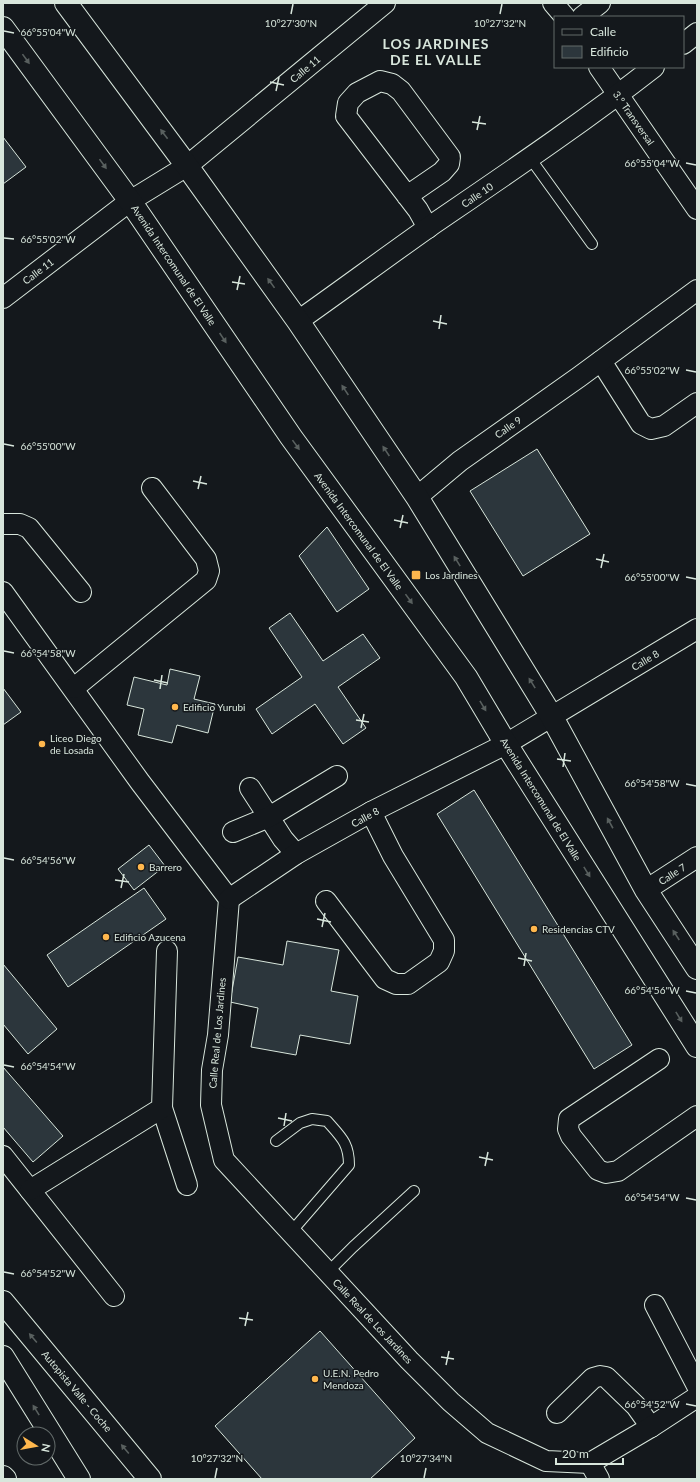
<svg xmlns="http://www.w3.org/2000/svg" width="700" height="1482" font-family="Lato,sans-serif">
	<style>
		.building { fill: #2c363c; stroke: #d8e6dc }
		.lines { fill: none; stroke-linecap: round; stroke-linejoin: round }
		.service-casing { stroke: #d8e6dc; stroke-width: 12 }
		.minor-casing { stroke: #d8e6dc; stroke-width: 22 }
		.secondary-casing { stroke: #d8e6dc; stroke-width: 24 }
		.motorway-casing { stroke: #d8e6dc; stroke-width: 24 }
		.service { stroke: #14181c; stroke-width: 10 }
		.minor { stroke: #14181c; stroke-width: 20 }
		.secondary { stroke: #14181c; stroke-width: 22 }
		.motorway { stroke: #14181c; stroke-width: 22 }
		.oneway { fill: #59605f }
		.ticks { fill: none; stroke: #d8e6dc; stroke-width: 1.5 }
		.poi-dot { fill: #ffb74d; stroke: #14181c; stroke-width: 1.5 }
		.labels { text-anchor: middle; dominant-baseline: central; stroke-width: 3; stroke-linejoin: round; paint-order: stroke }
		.street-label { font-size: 10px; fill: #d8e6dc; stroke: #14181c }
		.poi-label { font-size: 10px; fill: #d8e6dc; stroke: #14181c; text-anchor: start }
		.district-label { font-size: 14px; font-weight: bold; letter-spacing: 1px; fill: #d8e6dc; stroke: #14181c }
		.ticks-label { font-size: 10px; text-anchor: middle; fill: #d8e6dc; stroke: #14181c; stroke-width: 3; stroke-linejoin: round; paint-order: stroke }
	</style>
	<rect width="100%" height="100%" fill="#14181c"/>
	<g class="building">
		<polygon points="3,137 26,167 3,184"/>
		<polygon points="537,449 590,534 523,576 470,491"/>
		<polygon points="327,527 369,589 337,612 299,556"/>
		<polygon points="290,613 323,661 363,634 380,658 338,687 366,728 343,744 315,704 272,734 256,709 302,677 269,628"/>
		<polygon points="170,669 200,676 194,699 215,704 208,733 177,725 172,743 138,735 144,709 127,705 134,677 167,685"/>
		<polygon points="3,688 21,712 3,725"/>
		<polygon points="474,790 632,1045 594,1069 437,814"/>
		<polygon points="149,845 165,866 134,890 118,869"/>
		<polygon points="144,888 166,919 68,987 47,955"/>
		<polygon points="287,941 339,950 331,991 358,996 350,1044 300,1035 296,1055 251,1047 258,1008 230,1002 238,957 283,965"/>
		<polygon points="3,964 57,1029 28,1054 3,1024"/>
		<polygon points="3,1067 63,1136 33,1162 3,1127"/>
		<polygon points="320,1331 415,1438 370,1479 262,1479 215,1426"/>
	</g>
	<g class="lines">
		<g class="service-casing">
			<g id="service">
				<polyline points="530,158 592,244"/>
				<path d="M276,1141L300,1123L312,1119L327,1121C341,1137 349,1143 349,1165L291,1232"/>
				<polyline points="328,1272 353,1247 414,1191"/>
			</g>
		</g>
		<g class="minor-casing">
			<g id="minor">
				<polyline points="553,3 565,17"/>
				<polyline points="582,17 600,3"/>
				<polyline points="683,44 697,33"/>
				<polyline points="599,67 697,209"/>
				<polyline points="407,196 442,172 449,164 450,157 401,91 392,84 380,81 357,93 348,103 346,116 418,210 428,228"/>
				<polyline points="3,298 130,201 187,166 385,3"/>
				<path d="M298,321C342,290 385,258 429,227C505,175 581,124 654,67"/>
				<polyline points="601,361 641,424 651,429 664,426 697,403"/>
				<polyline points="417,497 460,461 579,377 697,290"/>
				<polyline points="3,524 20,524 29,528 81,592"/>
				<polyline points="3,592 140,782 229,899 218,1035 212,1070 211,1105 224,1160 409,1360 451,1402 487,1433 546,1461 590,1463"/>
				<polyline points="74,688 206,580 209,571 206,559 152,488"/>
				<polyline points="250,788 283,839 296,854"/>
				<polyline points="233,832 269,817 337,776"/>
				<polyline points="646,890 697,857"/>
				<polyline points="229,899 296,854 371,812 506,744 697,629"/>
				<polyline points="326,901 385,979 396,984 408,984 439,962 444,951 444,940 393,856 371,812"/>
				<polyline points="659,1059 569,1119 568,1129 571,1136 598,1170 606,1173 618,1171 697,1116"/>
				<polyline points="162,1108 187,1185"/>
				<polyline points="3,1156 114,1296"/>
				<polyline points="30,1190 162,1108 167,951"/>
				<polyline points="655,1305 697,1386"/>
				<polyline points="557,1413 593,1378 600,1376 606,1377 636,1406 651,1427"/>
				<polyline points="590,1463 651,1427 697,1397"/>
				<polyline points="590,1463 599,1479"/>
			</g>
		</g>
		<g class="secondary-casing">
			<g id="secondary">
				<polyline points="66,3 187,166 298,321 417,497 552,717 646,890 697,968"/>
				<polyline points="3,28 130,201 291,437 466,677 506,744 697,1046"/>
			</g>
		</g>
		<g class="motorway-casing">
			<g id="motorway">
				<polyline points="3,1302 150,1479"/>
				<polyline points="3,1357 79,1479"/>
				<polyline points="3,1477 5,1479"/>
			</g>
		</g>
		<use href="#service" class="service"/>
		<use href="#minor" class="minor"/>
		<use href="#secondary" class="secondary"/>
		<use href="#motorway" class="motorway"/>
	</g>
	<defs><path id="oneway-solid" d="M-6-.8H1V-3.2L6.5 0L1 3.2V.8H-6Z"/></defs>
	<g class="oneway">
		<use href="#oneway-solid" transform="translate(26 59) rotate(54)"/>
		<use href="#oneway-solid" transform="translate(164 134) rotate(-127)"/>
		<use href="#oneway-solid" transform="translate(103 164) rotate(54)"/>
		<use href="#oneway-solid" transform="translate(271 283) rotate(-126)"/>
		<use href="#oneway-solid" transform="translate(223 338) rotate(56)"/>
		<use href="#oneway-solid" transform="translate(345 390) rotate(-124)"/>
		<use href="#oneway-solid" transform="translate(296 445) rotate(54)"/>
		<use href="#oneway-solid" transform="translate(386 451) rotate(-124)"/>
		<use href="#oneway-solid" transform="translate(457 561) rotate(-122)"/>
		<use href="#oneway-solid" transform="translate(409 599) rotate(54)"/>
		<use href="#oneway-solid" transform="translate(532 683) rotate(-122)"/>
		<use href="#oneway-solid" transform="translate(483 706) rotate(59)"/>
		<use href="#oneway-solid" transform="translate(610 823) rotate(-119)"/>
		<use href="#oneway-solid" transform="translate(587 872) rotate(58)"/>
		<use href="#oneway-solid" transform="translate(676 935) rotate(-123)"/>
		<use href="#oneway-solid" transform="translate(679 1017) rotate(58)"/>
		<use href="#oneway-solid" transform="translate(33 1338) rotate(-130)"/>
		<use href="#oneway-solid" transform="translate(36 1410) rotate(-122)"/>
		<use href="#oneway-solid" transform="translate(125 1449) rotate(-130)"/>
	</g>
	<path class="ticks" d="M291,14L293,4M500,14L502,4M4,31L14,33M270,82L284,85M276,91L279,77M472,122L486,124M477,130L480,116M686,163L696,165M4,238L14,239M232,282L245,284M237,290L240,276M433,321L447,324M439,329L441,315M686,370L696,372M4,444L14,446M193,481L207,484M198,489L201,476M394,520L408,523M400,528L403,515M596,559L609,562M601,568L604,554M686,577L696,579M4,651L14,653M154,680L168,683M160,689L162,675M356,720L369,722M361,728L364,714M557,759L571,761M563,767L565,753M686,784L696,786M4,858L14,860M115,880L129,882M121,888L124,874M317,919L331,922M322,927L325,913M518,958L532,961M524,966L526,953M686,991L696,993M4,1065L14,1067M278,1118L292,1121M284,1126L286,1113M479,1157L493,1160M485,1166L488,1152M686,1198L696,1200M4,1272L14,1274M239,1318L253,1320M245,1326L248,1312M441,1357L454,1359M446,1365L449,1351M686,1404L696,1406M215,1478L217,1468M424,1478L426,1468"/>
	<g class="poi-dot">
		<rect x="411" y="570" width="10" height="10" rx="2"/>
		<circle cx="175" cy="707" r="4"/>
		<circle cx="42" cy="744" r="4"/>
		<circle cx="141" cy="867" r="4"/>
		<circle cx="534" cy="929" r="4"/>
		<circle cx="106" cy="937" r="4"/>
		<circle cx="315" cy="1379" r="4"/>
	</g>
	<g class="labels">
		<g class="street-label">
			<text transform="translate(305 69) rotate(-40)">Calle 11</text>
			<text transform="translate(634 118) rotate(55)">3.° Transversal</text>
			<text transform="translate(477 195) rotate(-34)">Calle 10</text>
			<text transform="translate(174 265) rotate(56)">Avenida Intercomunal de El Valle</text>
			<text transform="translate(38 271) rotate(-37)">Calle 11</text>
			<text transform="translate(508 427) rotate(-35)">Calle 9</text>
			<text transform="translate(359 531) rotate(54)">Avenida Intercomunal de El Valle</text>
			<text transform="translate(645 660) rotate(-31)">Calle 8</text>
			<text transform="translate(541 799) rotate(58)">Avenida Intercomunal de El Valle</text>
			<text transform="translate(365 817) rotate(-29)">Calle 8</text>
			<text transform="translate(672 874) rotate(-33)">Calle 7</text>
			<text transform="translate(217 1033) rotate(-85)">Calle Real de Los Jardines</text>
			<text transform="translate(373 1321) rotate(47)">Calle Real de Los Jardines</text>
			<text transform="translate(77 1391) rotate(50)">Autopista Valle - Coche</text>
		</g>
		<g class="poi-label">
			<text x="425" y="575">Los Jardines</text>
			<text x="183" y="707">Edificio Yurubi</text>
			<text x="50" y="738">Liceo Diego<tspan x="50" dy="12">de Losada</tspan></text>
			<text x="149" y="867">Barrero</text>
			<text x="542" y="929">Residencias CTV</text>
			<text x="114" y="937">Edificio Azucena</text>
			<text x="323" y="1373">U.E.N. Pedro<tspan x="323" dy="12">Mendoza</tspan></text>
		</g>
		<g class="district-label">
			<text x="436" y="43">LOS JARDINES<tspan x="436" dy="16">DE EL VALLE</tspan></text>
		</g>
	</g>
	<g class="ticks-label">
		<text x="291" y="27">10°27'30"N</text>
		<text x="500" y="27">10°27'32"N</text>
		<text x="48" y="36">66°55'04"W</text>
		<text x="652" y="167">66°55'04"W</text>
		<text x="48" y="243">66°55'02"W</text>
		<text x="652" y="374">66°55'02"W</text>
		<text x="48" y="450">66°55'00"W</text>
		<text x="652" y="581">66°55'00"W</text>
		<text x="48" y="657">66°54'58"W</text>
		<text x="652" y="787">66°54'58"W</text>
		<text x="48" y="864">66°54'56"W</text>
		<text x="652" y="994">66°54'56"W</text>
		<text x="48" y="1070">66°54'54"W</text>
		<text x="652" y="1201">66°54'54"W</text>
		<text x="48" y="1277">66°54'52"W</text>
		<text x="652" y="1408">66°54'52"W</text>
		<text x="217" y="1462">10°27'32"N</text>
		<text x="426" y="1462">10°27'34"N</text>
	</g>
	<rect width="700" height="1482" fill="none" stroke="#d8e6dc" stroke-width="8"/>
	<rect x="554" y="16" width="130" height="52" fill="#14181c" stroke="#626a69"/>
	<rect x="562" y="29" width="20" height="6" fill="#14181c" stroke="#626a69"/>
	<text x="590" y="36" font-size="12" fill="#d8e6dc">Calle</text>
	<rect x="562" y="46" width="20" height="12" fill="#2c363c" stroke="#626a69"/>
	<text x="590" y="56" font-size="12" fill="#d8e6dc">Edificio</text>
	<g transform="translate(36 1446) rotate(101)"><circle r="19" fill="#14181c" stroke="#626a69"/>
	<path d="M0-3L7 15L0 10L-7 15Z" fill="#ffb74d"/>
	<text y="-6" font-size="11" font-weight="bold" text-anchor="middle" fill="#d8e6dc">N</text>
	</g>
	<path d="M556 1458v6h67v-6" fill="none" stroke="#d8e6dc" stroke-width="2"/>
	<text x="562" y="1458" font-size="12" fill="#d8e6dc" stroke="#14181c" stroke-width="3" paint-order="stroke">20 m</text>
</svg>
